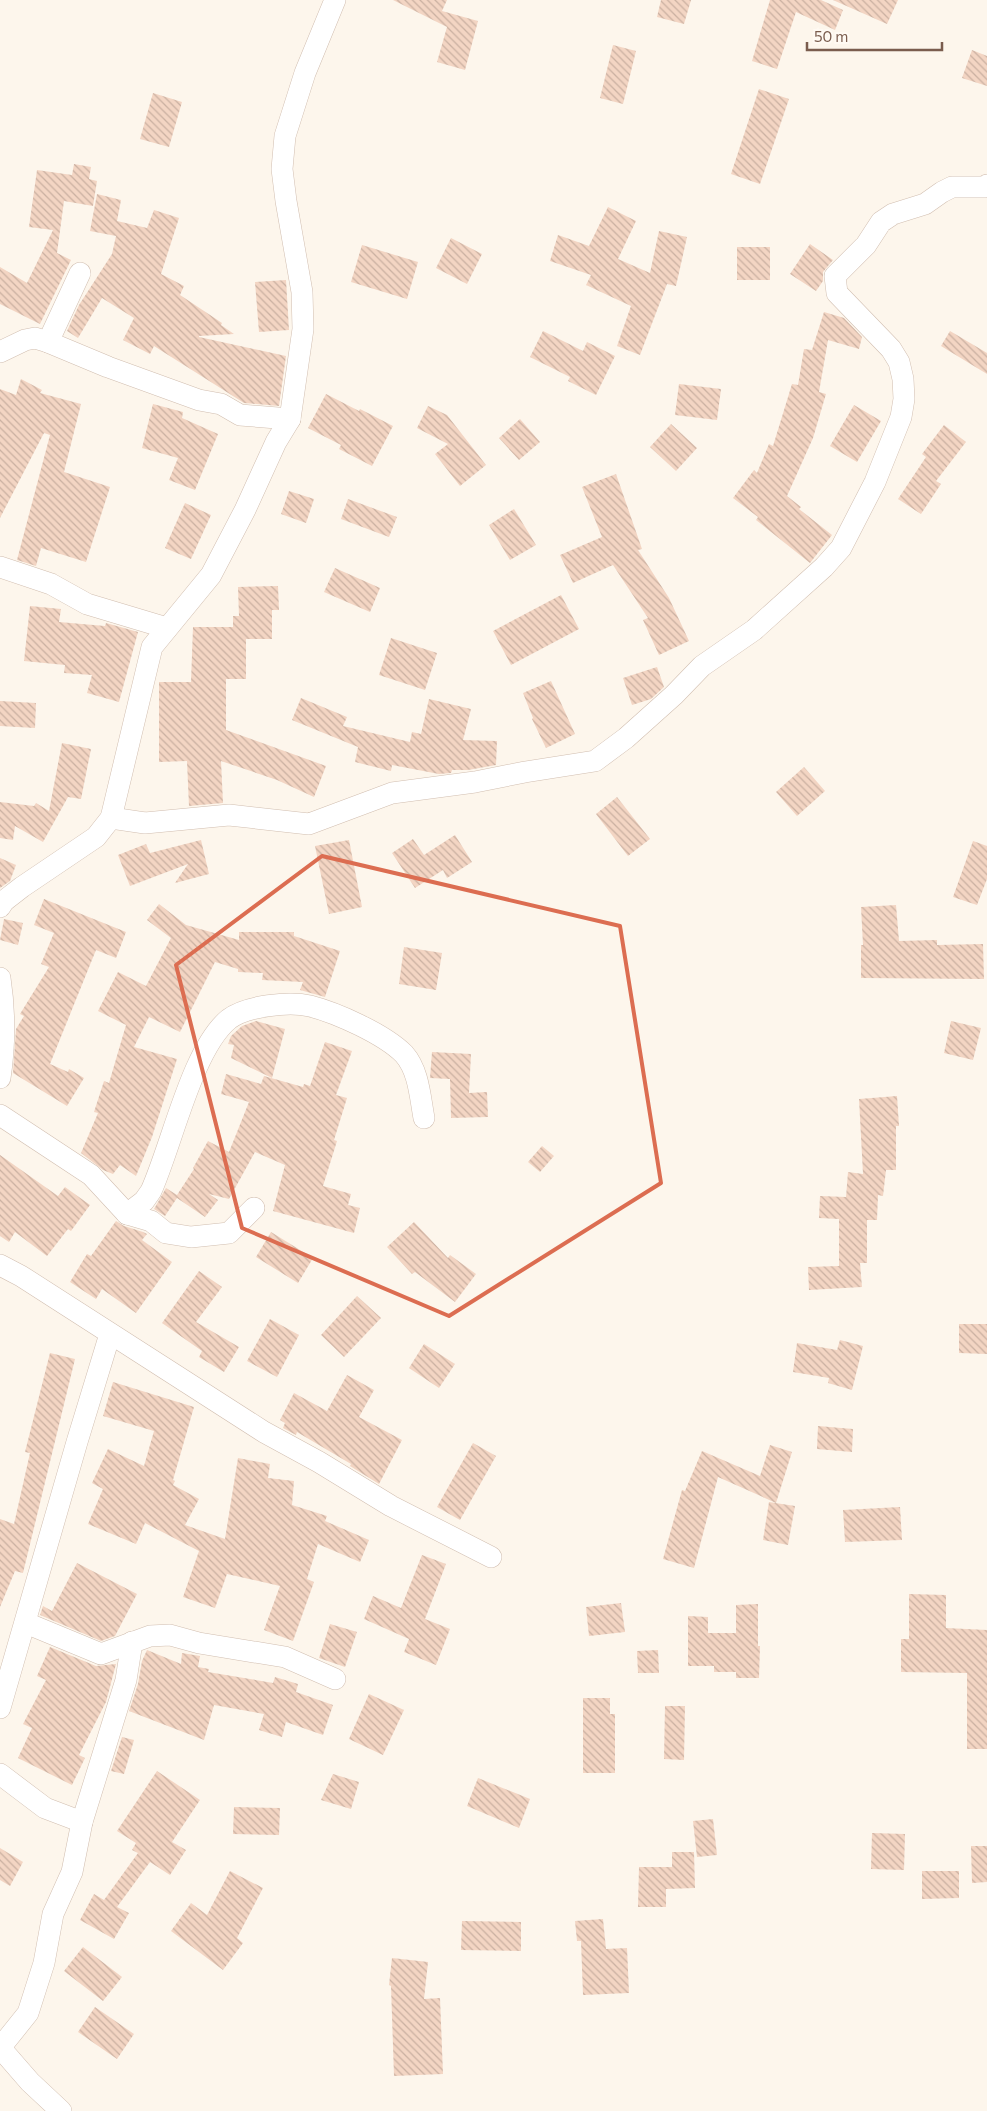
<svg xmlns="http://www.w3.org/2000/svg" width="987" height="2111" font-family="Commissioner,sans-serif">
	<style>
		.building { fill: url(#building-back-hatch) }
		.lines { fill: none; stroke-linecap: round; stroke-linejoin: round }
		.street-casing { stroke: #d1beb0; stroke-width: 22 }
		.street { stroke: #fff; stroke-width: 21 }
		.marked { fill: none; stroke: #dc6d51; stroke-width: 4; stroke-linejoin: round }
	</style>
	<defs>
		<pattern id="building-back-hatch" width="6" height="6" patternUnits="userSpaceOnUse" patternTransform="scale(1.25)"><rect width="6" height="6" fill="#f3d5c3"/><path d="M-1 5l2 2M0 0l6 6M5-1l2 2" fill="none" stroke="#cab0a1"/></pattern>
	</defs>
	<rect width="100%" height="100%" fill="#fdf6ec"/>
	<g class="building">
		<polygon points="393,0 447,0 442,11 478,21 465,70 437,62 447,27"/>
		<polygon points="661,0 691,0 684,24 657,17"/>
		<polygon points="770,0 821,0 843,10 835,30 796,12 777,69 752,61"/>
		<polygon points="833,0 898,0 887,24"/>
		<polygon points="613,45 636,51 623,104 600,98"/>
		<polygon points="972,50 987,56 987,86 962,78"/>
		<polygon points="759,89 789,99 760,184 731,174"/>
		<polygon points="153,93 182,102 169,147 140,139"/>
		<polygon points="74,164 91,167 89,179 97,181 93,206 64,201 57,253 71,260 40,324 0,304 0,267 27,283 53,230 29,227 37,170 72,175"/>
		<polygon points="97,194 121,200 117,221 147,228 154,210 179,218 161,274 184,286 180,295 222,323 221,325 234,334 199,336 199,337 286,356 279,406 244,403 154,346 150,354 123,340 134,318 102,298 78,338 67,331 79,305 112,254 116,236 90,231"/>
		<polygon points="608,207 636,221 618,259 650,273 659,231 687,237 676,286 667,284 640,355 617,346 631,306 586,285 591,275 550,261 558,235 589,246"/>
		<polygon points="451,238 482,254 467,284 436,268"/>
		<polygon points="810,244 833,260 823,272 823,281 816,291 790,274"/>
		<polygon points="362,245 418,262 407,299 351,282"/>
		<rect x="737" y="247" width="33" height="33"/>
		<polygon points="286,280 289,330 259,332 255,282"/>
		<polygon points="824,312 844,318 862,337 859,349 828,340 819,392 826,394 813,438 787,496 801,507 799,509 832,535 810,563 756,520 758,517 733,498 754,470 757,473 769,444 773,446 792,384 798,385 804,349 812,350"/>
		<polygon points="543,331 583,351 587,342 615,356 596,395 568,381 570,377 530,357"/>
		<polygon points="950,331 987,353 987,374 941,346"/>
		<polygon points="21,379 42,390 40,393 81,404 64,472 110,487 86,562 41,548 36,566 17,560 50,435 44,433 0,518 0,389 16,395"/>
		<polygon points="679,384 721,389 717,420 675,415"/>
		<polygon points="326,394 359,411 360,409 393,426 372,466 339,449 341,445 308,428"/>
		<polygon points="153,404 183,412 182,418 218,434 195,490 169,480 178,458 142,448"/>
		<polygon points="854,405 881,421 857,462 830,446"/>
		<polygon points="428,406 447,415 486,465 460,486 435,454 448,444 417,428"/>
		<polygon points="520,419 540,442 519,460 499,438"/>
		<polygon points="671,424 697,448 676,471 650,447"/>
		<polygon points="944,425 966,442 936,481 941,484 921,514 898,499 926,457 922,454"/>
		<polygon points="616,474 642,549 638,550 669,598 689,641 659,655 643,620 648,618 613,565 573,583 560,555 602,537 582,487"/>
		<polygon points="289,491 314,499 306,523 281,514"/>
		<polygon points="348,499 397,517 389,537 341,519"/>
		<polygon points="185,503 211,515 191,559 165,548"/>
		<polygon points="514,509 536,545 510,560 489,525"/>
		<polygon points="335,568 380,588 370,612 324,592"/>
		<polygon points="278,586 279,610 272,610 272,639 246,639 246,679 226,679 226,730 326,766 314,797 277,780 221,761 223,803 189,806 187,761 159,762 159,682 191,682 193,627 233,627 233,616 239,616 238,587"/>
		<polygon points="561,595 579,629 511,665 493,631"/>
		<polygon points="30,606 61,609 59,622 105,626 106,623 138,632 119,702 87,693 92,675 64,673 65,665 24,661"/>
		<polygon points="391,638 437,653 425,690 379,675"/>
		<polygon points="657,667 664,687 651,699 632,705 623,678"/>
		<polygon points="551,681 575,734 546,748 532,719 533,718 523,693"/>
		<polygon points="301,698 347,717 343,726 410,742 412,732 421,734 429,699 471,709 463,740 497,741 496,765 468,770 452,770 451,773 439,774 392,765 391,771 355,762 358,747 292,720"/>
		<polygon points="0,701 36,703 35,728 0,726"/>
		<polygon points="62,743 91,749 81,799 68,797 43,842 15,826 13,840 0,838 0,802 34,806 36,803 49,811"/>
		<polygon points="804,767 825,791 797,816 776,792"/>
		<polygon points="617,797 650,839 628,856 596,814"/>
		<polygon points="455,835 472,862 447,878 443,870 415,888 392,853 413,839 424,855"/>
		<polygon points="201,840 209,874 175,883 188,864 130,886 118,855 146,844 150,853"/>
		<polygon points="349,840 362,907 329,914 315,846"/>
		<polygon points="973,841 987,846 987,879 977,905 953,897"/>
		<polygon points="0,858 16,865 10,881 0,888"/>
		<polygon points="44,899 126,932 116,958 96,950 50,1064 68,1072 69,1069 84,1078 67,1106 13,1073 16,1029 24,1016 20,1014 49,967 41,964 54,933 34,925"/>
		<polygon points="159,904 186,925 239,940 239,932 294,932 294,936 340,951 325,997 300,990 303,982 262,980 263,973 238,972 238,969 215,962 180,1032 149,1017 134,1047 177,1059 152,1137 136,1176 120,1165 113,1174 103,1170 81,1153 98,1113 94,1112 104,1081 109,1083 126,1025 98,1011 118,972 146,986 171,938 147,920"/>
		<polygon points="896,905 899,941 937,940 937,945 983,944 984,979 861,978 861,945 863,945 861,907"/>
		<polygon points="4,919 23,923 18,945 0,940"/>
		<polygon points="404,947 442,953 436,990 399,984"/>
		<polygon points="256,1021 285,1029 272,1078 231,1058 234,1045 228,1044 231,1036 242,1026"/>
		<polygon points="951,1021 981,1028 973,1060 944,1053"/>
		<polygon points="325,1042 352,1051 336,1095 347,1098 334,1140 337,1141 323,1186 351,1194 348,1205 360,1208 354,1233 273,1211 285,1165 255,1152 229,1199 209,1194 218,1200 205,1217 177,1198 165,1216 154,1209 166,1188 177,1195 194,1169 193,1168 208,1141 229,1152 249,1102 221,1094 226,1074 261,1084 264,1076 303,1087 304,1084 310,1086"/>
		<polygon points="432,1052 471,1054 469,1093 487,1092 488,1117 451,1118 450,1079 430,1078"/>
		<polygon points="897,1096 899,1126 896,1126 896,1170 886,1170 883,1196 878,1195 877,1220 867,1220 867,1263 860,1263 862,1287 809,1290 808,1267 839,1266 839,1219 819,1218 820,1196 846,1197 848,1172 863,1174 859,1099"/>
		<polygon points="542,1146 554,1156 540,1172 528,1162"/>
		<polygon points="0,1155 58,1196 65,1187 90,1205 71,1231 68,1229 47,1256 15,1232 9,1242 0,1236"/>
		<polygon points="116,1221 124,1226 143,1232 147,1234 142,1240 172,1262 136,1313 102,1289 96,1299 70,1282 87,1254 91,1256"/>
		<polygon points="414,1222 448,1258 450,1255 476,1274 455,1302 415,1272 412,1274 387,1247"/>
		<polygon points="271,1232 313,1258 298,1283 256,1257"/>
		<polygon points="199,1271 222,1287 196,1322 239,1347 224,1372 199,1357 202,1351 162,1323"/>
		<polygon points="357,1296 381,1318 344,1357 321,1335"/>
		<polygon points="270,1319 299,1335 277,1377 247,1361"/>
		<polygon points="959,1324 987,1324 987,1354 959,1353"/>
		<polygon points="840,1340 863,1346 852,1390 828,1383 829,1378 793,1372 797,1343 837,1350"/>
		<polygon points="424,1344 455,1364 439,1388 409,1368"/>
		<polygon points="50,1353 75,1359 23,1573 15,1571 0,1607 0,1519 14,1524 30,1453 25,1452"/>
		<polygon points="347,1375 374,1390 359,1417 402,1440 379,1484 350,1466 351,1464 297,1432 296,1435 283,1428 285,1423 280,1420 294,1393 327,1411"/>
		<polygon points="113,1382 194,1407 173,1480 175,1481 173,1485 199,1499 185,1525 225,1539 238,1458 270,1464 268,1478 294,1481 292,1505 327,1516 325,1521 369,1540 360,1562 318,1544 307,1579 314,1582 293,1641 264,1630 280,1586 227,1574 215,1608 183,1597 199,1551 145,1523 136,1544 88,1524 103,1489 92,1483 108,1449 144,1466 154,1431 103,1416"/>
		<polygon points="818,1426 853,1429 852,1452 817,1449"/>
		<polygon points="473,1443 496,1456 460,1520 437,1507"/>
		<polygon points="770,1445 792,1452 776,1503 718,1477 694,1568 663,1559 682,1490 685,1491 702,1451 760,1476"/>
		<polygon points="769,1502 795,1506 788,1545 763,1540"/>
		<polygon points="900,1507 902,1540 845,1542 843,1510"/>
		<polygon points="422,1555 446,1564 425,1619 450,1629 436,1665 404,1652 409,1639 364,1619 373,1596 401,1608"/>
		<polygon points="77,1563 137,1594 115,1636 101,1641 40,1615 43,1606 52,1611"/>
		<polygon points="909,1594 946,1595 946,1628 987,1630 987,1749 967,1749 967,1673 901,1672 901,1639 909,1639"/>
		<polygon points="621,1603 625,1632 589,1636 586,1607"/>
		<polygon points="758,1604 758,1646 760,1646 759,1678 736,1678 736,1672 714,1672 714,1666 688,1666 688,1616 708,1617 708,1633 736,1633 736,1605"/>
		<polygon points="330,1624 357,1632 345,1667 319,1658"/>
		<polygon points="50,1647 96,1666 116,1664 106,1702 79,1755 85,1758 72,1785 18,1758 32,1728 23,1724 46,1680 37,1676"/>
		<polygon points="147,1650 181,1664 182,1653 200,1656 198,1667 209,1669 208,1672 273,1683 275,1677 298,1684 296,1692 333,1705 323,1735 286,1722 282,1737 259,1730 264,1714 214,1705 204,1740 129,1711 138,1684 142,1661"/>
		<polygon points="658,1650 659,1673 638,1673 637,1651"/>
		<polygon points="369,1694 404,1710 383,1755 349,1739"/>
		<polygon points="583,1698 610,1698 610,1714 615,1714 615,1773 583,1773"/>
		<polygon points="665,1706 685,1706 684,1760 664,1759"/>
		<polygon points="122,1737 134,1740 124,1774 111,1771"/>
		<polygon points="157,1771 200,1800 172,1842 186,1850 170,1875 150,1862 117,1907 129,1913 114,1939 80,1920 94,1894 104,1900 138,1853 132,1850 136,1843 117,1831"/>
		<polygon points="333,1774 359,1782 351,1809 321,1800"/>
		<polygon points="478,1778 530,1799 519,1828 467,1806"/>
		<polygon points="234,1807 280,1808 279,1835 233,1834"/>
		<polygon points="713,1819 717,1855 697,1857 693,1821"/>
		<polygon points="872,1833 905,1834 904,1870 871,1869"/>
		<polygon points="971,1846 987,1846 987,1882 972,1883"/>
		<polygon points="0,1848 23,1862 10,1886 0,1880"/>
		<polygon points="672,1852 694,1852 695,1888 666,1889 666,1907 638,1907 639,1867 672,1867"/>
		<polygon points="230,1871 263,1888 237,1938 243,1943 223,1970 171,1931 191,1903 207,1915"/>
		<polygon points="922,1871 959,1871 959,1898 922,1899"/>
		<polygon points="603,1919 606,1949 627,1948 629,1993 583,1995 581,1941 577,1941 575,1921"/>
		<polygon points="462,1921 521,1922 521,1951 461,1950"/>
		<polygon points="83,1947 122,1977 103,2001 64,1971"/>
		<polygon points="392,1958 428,1962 424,1999 440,1998 443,2074 394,2076 391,1986 389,1985"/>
		<polygon points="95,2007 134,2034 117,2059 78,2032"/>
	</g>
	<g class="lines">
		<g class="street-casing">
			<g id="street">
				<polyline points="48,342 80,273"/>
				<polyline points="0,352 25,340 35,338 48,342 108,367 199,400 221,404 240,415 290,419"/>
				<polyline points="0,567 51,584 87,604 167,628"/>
				<polyline points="111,818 145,823 229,815 309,824 392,793 475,782 525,772 595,761 626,738 674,695 702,666 754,630 824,567 841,548 875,482 901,417 904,399 903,379 899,362 891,349 837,293 835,276 866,245 881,222 893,214 925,204 942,192 952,187 985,187 987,185"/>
				<polyline points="0,907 4,901 22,887 96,837 111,818 152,647 211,575 245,510 276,442 290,419 303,329 302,292 286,201 282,169 285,136 305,73 335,0"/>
				<path d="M0,978C5,1011 5,1045 0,1078"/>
				<polyline points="0,1115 91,1175 127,1214 151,1221 166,1233 191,1237 229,1233 254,1208"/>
				<path d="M127,1214L144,1201L151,1191C172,1145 192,1049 229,1019C246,1006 289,1001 310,1006C337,1013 384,1034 404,1054C419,1071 420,1097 424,1118"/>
				<polyline points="0,1265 21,1276 264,1432 319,1462 391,1506 491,1557"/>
				<polyline points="26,1623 101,1654 150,1636 170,1635 199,1643 285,1657 335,1679"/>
				<polyline points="0,1708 77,1442 110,1334"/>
				<polyline points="0,1774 45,1808 82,1822"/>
				<polyline points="61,2111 30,2082 3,2051 4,2043 28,2013 44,1963 53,1914 72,1872 82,1822 126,1680 132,1642"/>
			</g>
		</g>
		<use href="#street" class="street"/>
	</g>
	<path class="marked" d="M322,856L620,926L661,1183L449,1316L242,1228L176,965Z"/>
	<path d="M807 42v8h135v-8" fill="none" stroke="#7a5c4d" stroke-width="2.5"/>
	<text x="814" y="42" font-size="15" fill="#7a5c4d" stroke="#fffaf3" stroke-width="4" paint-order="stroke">50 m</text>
</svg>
